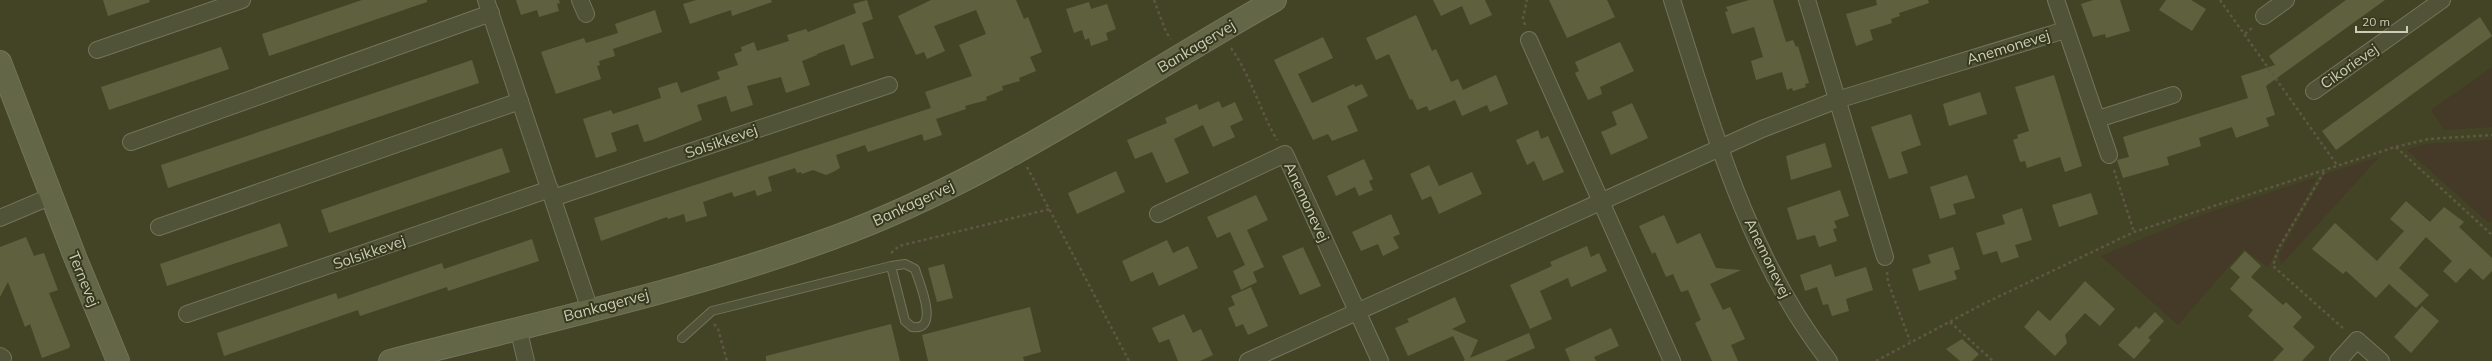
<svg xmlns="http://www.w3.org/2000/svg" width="2492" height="361" font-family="Mulish,sans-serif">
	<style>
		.green { fill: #453927 }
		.building { fill: #5f613e }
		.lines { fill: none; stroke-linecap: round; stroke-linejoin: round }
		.lane-casing { stroke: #72745b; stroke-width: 10 }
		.street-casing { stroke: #72745b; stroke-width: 18 }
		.secondary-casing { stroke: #72745b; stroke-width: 24 }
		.path { stroke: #615545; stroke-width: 2.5; stroke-dasharray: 3 3; stroke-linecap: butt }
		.lane { stroke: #515339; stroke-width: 8 }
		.street { stroke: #515339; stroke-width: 16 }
		.secondary { stroke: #636747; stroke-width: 22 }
		.labels { text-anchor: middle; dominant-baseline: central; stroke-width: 4; stroke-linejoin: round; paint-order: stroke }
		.street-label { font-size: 15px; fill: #cbcdb7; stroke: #37391e }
	</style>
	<rect width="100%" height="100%" fill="#424425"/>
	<g class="green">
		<polygon points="2492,67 2492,127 2444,130 2431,110"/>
		<polygon points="2492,140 2492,219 2489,223 2407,150 2425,144"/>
		<polygon points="2379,157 2281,265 2279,254 2325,174"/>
		<polygon points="2317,177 2268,267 2244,249 2178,325 2101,256 2190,219"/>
	</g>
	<g class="building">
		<polygon points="103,0 149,0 150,2 108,16"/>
		<polygon points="362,0 427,0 427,2 269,56 262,34"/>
		<polygon points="516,0 559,0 560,3 557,4 559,11 539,17 537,10 521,15"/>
		<polygon points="696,0 771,0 772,2 732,16 731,10 690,24 683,4"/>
		<polygon points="867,0 873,19 862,23 874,58 851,66 844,44 817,54 817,55 802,61 810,85 786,93 781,77 747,86 753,105 731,112 726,96 697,105 702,120 652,140 644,142 638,124 611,133 617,151 596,158 583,119 611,110 613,114 661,98 658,88 677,82 681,93 720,79 717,72 738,65 734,54 742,51 741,47 754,42 757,51 789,41 787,35 806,29 808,32 856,13 853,4"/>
		<polygon points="931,0 1016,0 1024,19 1028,17 1042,52 1030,57 1036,71 1019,78 1020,81 1002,86 1003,90 986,97 987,100 965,106 966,109 936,119 942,135 924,141 922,134 868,152 865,145 836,155 840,168 833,172 826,175 813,170 802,174 801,172 797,173 795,168 768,177 772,191 757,196 755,190 734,197 732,192 703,202 707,216 686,222 684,214 668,219 667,217 601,241 594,218 931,108 925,92 972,76 959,45 986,34 976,10 934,26 945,51 927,59 924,52 916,55 898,16"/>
		<polygon points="1433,0 1485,0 1492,15 1470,25 1462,6 1441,16"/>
		<polygon points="1549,0 1607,0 1615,17 1567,38"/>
		<polygon points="1749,0 1773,0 1786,42 1793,40 1796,47 1798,46 1809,83 1805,84 1806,87 1793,91 1792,88 1787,90 1782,72 1756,80 1751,61 1763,57 1754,27 1732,34 1725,12 1728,11 1726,7"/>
		<polygon points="1876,0 1928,0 1929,3 1899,13 1900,16 1891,19 1892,23 1870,30 1873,40 1856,46 1846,14 1877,5"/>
		<polygon points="2093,0 2120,0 2130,31 2106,38 2105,34 2093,37 2081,4"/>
		<polygon points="2166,0 2191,0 2206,9 2192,31 2159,10"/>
		<polygon points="2346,0 2385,0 2266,86 2275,115 2266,118 2269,126 2236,138 2232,127 2199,138 2201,146 2167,157 2169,165 2123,178 2117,160 2129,157 2123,137 2248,98 2241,76 2275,65 2269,56"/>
		<polygon points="1089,2 1091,9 1107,4 1116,29 1106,33 1108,40 1091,46 1089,38 1085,40 1082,30 1074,33 1066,9"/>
		<polygon points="655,10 662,32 613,49 615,56 599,61 600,65 597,66 601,79 556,94 541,52 584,38 586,43 618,33 615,24"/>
		<polygon points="1416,15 1432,51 1436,49 1451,82 1458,79 1463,90 1496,75 1508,104 1490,112 1487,105 1462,116 1455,100 1429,111 1427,106 1417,110 1412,99 1410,100 1389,54 1376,60 1366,38"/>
		<polygon points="2480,17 2492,36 2336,150 2322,131"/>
		<polygon points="1323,37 1333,58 1298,74 1312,103 1354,84 1355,87 1362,84 1368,96 1347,106 1358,131 1332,141 1328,134 1313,140 1274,60"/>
		<polygon points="1620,42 1634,71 1600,87 1602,94 1588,100 1575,73 1579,71 1575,62"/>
		<polygon points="221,47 229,69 109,110 101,87"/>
		<polygon points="472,60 479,83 168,188 161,165"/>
		<polygon points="2054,75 2082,166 2065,172 2060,157 2027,168 2025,161 2020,162 2013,140 2018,138 2017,135 2029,131 2015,87"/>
		<polygon points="1980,92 1987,114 1949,126 1943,104"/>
		<polygon points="1219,101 1222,108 1235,102 1243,120 1230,126 1235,137 1213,147 1203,125 1174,139 1189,173 1166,183 1152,152 1135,159 1127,140 1167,123 1165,118 1197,104 1199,110"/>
		<polygon points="1632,103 1648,138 1611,155 1601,132 1617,125 1612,112"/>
		<polygon points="1911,114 1921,145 1901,152 1908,173 1889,179 1871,127"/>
		<polygon points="1538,130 1541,139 1548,136 1564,172 1543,181 1534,161 1527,165 1516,140"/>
		<polygon points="1825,143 1832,167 1791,180 1786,156"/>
		<polygon points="502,148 510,172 329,233 321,210"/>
		<polygon points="1364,159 1373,179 1369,181 1373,190 1359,196 1355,187 1336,196 1327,176"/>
		<polygon points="1429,165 1439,186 1472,172 1482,194 1439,214 1431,196 1422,200 1410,174"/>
		<polygon points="1116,171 1125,192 1077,214 1068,193"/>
		<polygon points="1967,175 1975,198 1953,204 1956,214 1940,219 1930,187"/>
		<polygon points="1840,190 1849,216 1834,221 1837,228 1833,229 1837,241 1819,247 1815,235 1797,240 1787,208"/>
		<polygon points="2091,193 2098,214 2059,227 2052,205"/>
		<polygon points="1256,195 1268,220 1247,230 1264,267 1253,272 1257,282 1241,290 1233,271 1245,265 1230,232 1217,238 1207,217"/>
		<polygon points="2406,201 2430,222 2444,207 2464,222 2459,227 2492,258 2492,271 2483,280 2470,268 2456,283 2443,271 2452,261 2426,237 2399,268 2429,295 2416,308 2389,284 2376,298 2346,271 2343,274 2312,249 2335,223 2377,261 2404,231 2390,219"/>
		<polygon points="2022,208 2032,240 2015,245 2019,257 2001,263 1997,251 1983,255 1976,233 2005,224 2002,215"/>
		<polygon points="1391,214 1400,234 1393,237 1399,248 1383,256 1378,244 1361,251 1352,232"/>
		<polygon points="1664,215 1677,244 1700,233 1716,268 1741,270 1710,284 1723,310 1730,307 1745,339 1731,345 1738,361 1712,361 1695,323 1701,320 1688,290 1681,292 1673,274 1666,277 1655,252 1652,254 1639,226"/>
		<polygon points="280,223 288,246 167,286 160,264"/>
		<polygon points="26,237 34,256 44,253 58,290 49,293 70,345 69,348 42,358 30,324 25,327 8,282 0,297 0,247"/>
		<polygon points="532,239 539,261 448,291 447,287 360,316 358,310 224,356 217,333 336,293 338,299 442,263 444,269"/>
		<polygon points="1167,240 1173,253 1188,246 1198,268 1159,286 1153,272 1131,282 1122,261"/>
		<polygon points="1587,246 1591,257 1599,253 1607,271 1571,287 1568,278 1540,291 1552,319 1530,329 1510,285 1552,266 1550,262"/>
		<polygon points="1303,247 1321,286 1300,295 1282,256"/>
		<polygon points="1953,247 1960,269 1954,271 1957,279 1919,291 1912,269 1931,263 1928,255"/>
		<polygon points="2245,251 2261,266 2251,277 2283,305 2286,302 2302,317 2293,327 2315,347 2302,361 2273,361 2284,349 2248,316 2253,310 2230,289 2240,277 2230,268"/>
		<polygon points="944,264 953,298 937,302 928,268"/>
		<polygon points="1831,264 1835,277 1866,267 1873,290 1846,299 1849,311 1832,316 1828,304 1823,305 1817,287 1805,291 1800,275"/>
		<polygon points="2085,281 2115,309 2100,326 2085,313 2065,335 2067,343 2055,356 2024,327 2038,310 2050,321"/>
		<polygon points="1251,287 1268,326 1248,335 1243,324 1236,327 1228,308 1235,305 1231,296"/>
		<polygon points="1455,297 1466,322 1452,329 1478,340 1470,358 1529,333 1535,348 1505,361 1463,361 1465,360 1453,336 1408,356 1395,328 1409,322 1407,319"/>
		<polygon points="2422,306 2439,321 2411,353 2394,337"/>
		<polygon points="1030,307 1041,352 1023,357 1024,361 928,361 922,335"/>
		<polygon points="2155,312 2164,321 2148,338 2151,340 2134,359 2118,345 2136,326 2139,329"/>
		<polygon points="1184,314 1193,333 1201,329 1213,355 1200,361 1178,361 1169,339 1159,343 1152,328"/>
		<polygon points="891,324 900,361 766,361 766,356"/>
		<polygon points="1611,328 1619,346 1594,357 1596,361 1570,361 1565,349"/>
		<polygon points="1962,339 1979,354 1972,361 1960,361 1946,349"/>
	</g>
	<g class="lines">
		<g class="lane-casing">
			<path id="lane" d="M682,338L712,311L891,266L905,264L915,269C919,282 941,332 912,327L905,321L891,266"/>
		</g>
		<g class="street-casing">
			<g id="street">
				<polyline points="486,0 590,310"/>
				<polyline points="580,0 586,14"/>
				<path d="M1672,0C1712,124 1747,257 1829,361"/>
				<polyline points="1807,0 1885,257"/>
				<polyline points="2056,0 2109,155"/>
				<polyline points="2264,16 2286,0"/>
				<polyline points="1529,40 1672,361"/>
				<polyline points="97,50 242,0"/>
				<polyline points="2314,91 2442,0"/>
				<polyline points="2098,119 2173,95"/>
				<polyline points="131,142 491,13"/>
				<polyline points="553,198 889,85"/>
				<polyline points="1158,214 1285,154 1380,361"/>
				<polyline points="0,218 52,196"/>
				<polyline points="159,227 520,101"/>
				<polyline points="187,314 550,189"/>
				<polyline points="518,328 526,361"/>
				<polyline points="0,356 3,358"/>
				<polyline points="1248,361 1762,129 1837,100 2065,30"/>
				<polyline points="2338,361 2357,340 2381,361"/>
			</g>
		</g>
		<g class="secondary-casing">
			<g id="secondary">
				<polyline points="0,62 75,257 118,361"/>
				<path d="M390,361C544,321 702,288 851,231C1001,173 1135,79 1275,0"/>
			</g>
		</g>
		<g class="path">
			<polyline points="1154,0 1166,32 1171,39"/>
			<polyline points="2220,0 2337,165"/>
			<polyline points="1525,25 1523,18 1527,0"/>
			<polyline points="2245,34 2252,28"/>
			<path d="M1231,48C1251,76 1260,111 1277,140"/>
			<polyline points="2396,147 2492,235"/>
			<polyline points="1027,167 1129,361"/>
			<polyline points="2114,170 2134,232"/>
			<polyline points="2324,172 2278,249 2273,266 2344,329"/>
			<polyline points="891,253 899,246 1050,209"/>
			<polyline points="1887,272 1888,282 1910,341"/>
			<polyline points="1950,322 1993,361"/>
			<polyline points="714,324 718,329 727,361"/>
			<polyline points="1876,361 1983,304 2134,232 2395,147 2429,139 2492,135"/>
		</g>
		<use href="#lane" class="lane"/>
		<use href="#street" class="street"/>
		<use href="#secondary" class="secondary"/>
	</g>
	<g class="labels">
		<g class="street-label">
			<text transform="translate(1196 46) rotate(-31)">Bankagervej</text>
			<text transform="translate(2008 47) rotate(-17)">Anemonevej</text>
			<text transform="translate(2349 66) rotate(-35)">Cikorievej</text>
			<text transform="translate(721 141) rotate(-19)">Solsikkevej</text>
			<text transform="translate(1307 202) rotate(65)">Anemonevej</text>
			<text transform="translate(913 203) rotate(-25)">Bankagervej</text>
			<text transform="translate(369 252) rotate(-19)">Solsikkevej</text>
			<text transform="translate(1768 258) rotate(64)">Anemonevej</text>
			<text transform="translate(84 279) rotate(68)">Ternevej</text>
			<text transform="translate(606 305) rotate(-15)">Bankagervej</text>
		</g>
	</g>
	<path d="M2356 26v6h51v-6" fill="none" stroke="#cbcdb7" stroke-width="2"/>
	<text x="2362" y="26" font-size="12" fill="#cbcdb7" stroke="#37391e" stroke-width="3" paint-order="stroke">20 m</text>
</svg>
